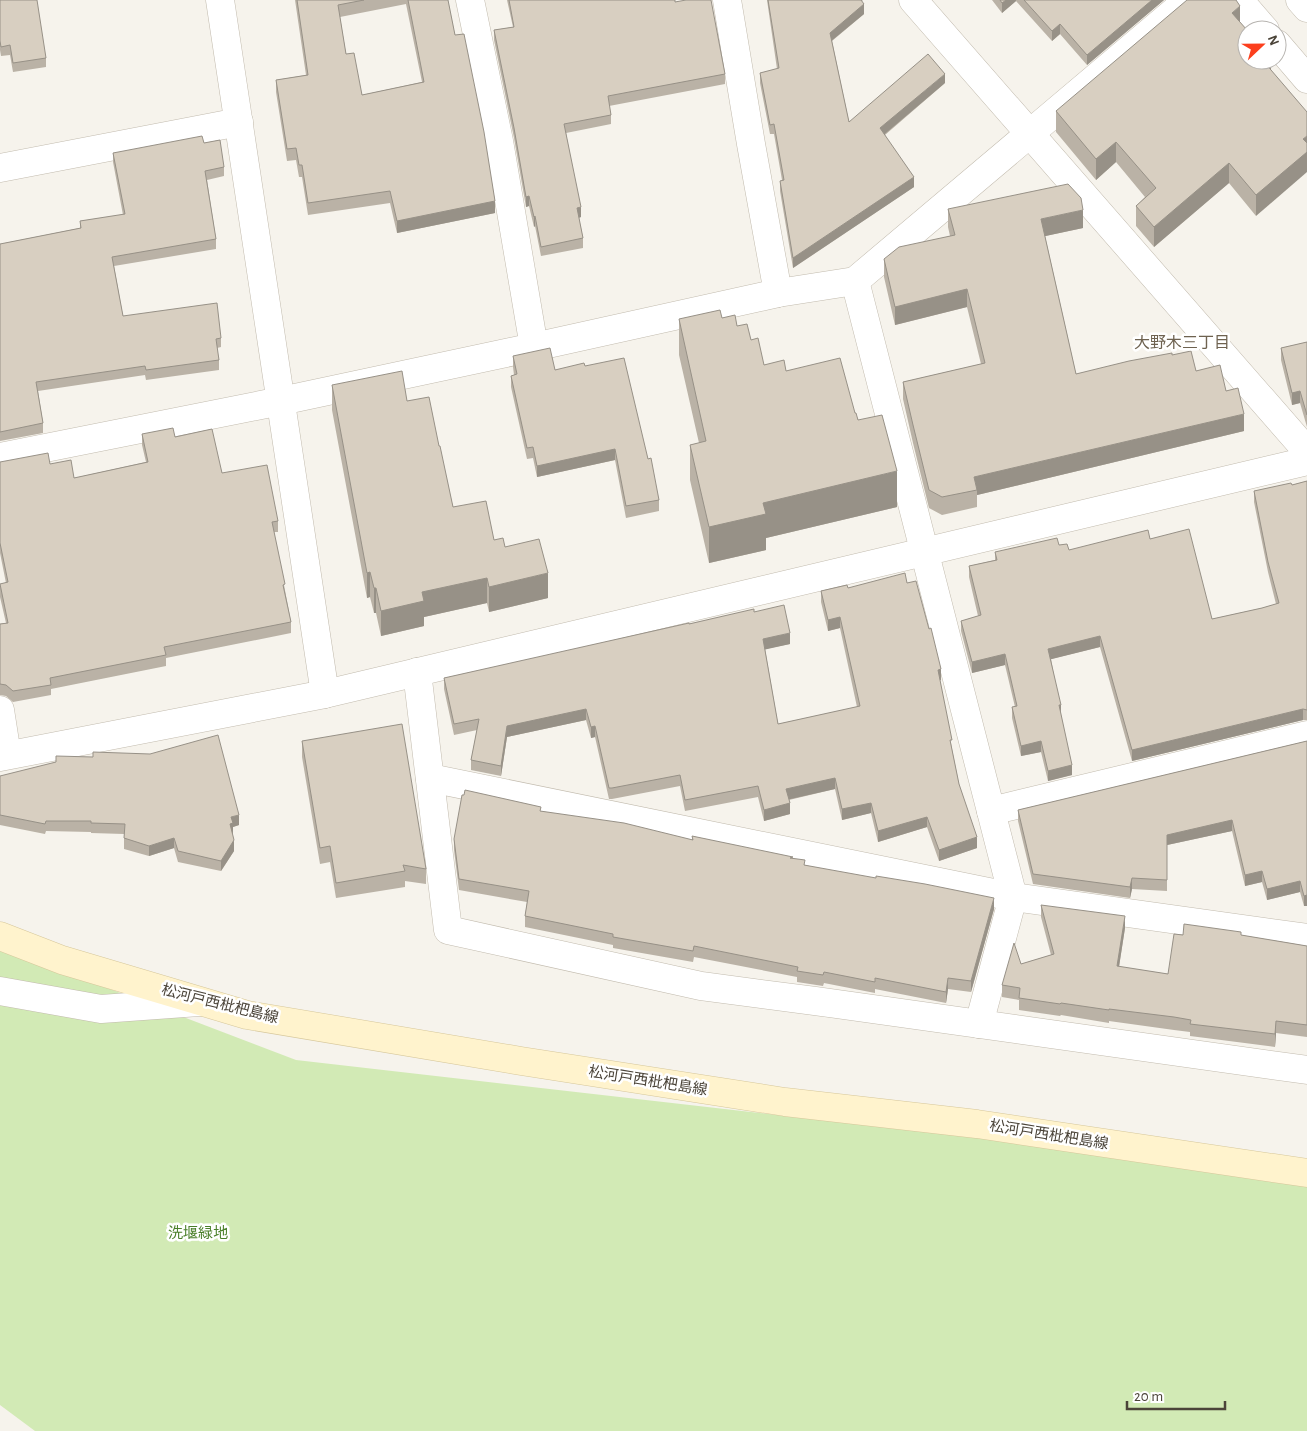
<svg xmlns="http://www.w3.org/2000/svg" width="1307" height="1431" font-family="'Alegreya Sans','Noto Sans JP',sans-serif">
	<style>
		.green { fill: #d2eab5 }
		.lines { fill: none; stroke-linecap: round; stroke-linejoin: round }
		.minor-casing { stroke: #c2bbae; stroke-width: 29 }
		.tertiary-casing { stroke: #c2bbae; stroke-width: 29 }
		.secondary-casing { stroke: #d6c79b; stroke-width: 29 }
		.minor { stroke: #fff; stroke-width: 28 }
		.tertiary { stroke: #fff; stroke-width: 28 }
		.secondary { stroke: #fff3cd; stroke-width: 28 }
		.wall { fill: #bab2a6; fill-rule: evenodd }
		.shaded-wall { fill: #979187 }
		.building { fill: #d8cfc1; stroke: #979187 }
		.labels { text-anchor: middle; dominant-baseline: central; stroke-width: 5; stroke-linejoin: round; paint-order: stroke }
		.street-label { font-size: 15px; fill: #4b4439; stroke: #fff }
		.park-label { font-size: 15px; fill: #4a7f2a; stroke: #fff }
		.neighbourhood-label { font-size: 16px; fill: #6e6250; stroke: #fff }
	</style>
	<rect width="100%" height="100%" fill="#f6f3ec"/>
	<polygon class="green" points="0,947 296,1060 1197,1163 1307,1182 1307,1431 35,1431 0,1405"/>
	<g class="lines">
		<g class="minor-casing">
			<g id="minor">
				<polyline points="220,0 325,694"/>
				<polyline points="470,0 499,141 534,347"/>
				<polyline points="727,0 751,144 778,293"/>
				<polyline points="913,0 1307,451"/>
				<polyline points="1239,0 1265,30"/>
				<polyline points="1300,0 1307,8"/>
				<polyline points="1277,44 1307,79"/>
				<polyline points="0,168 239,122"/>
				<polyline points="855,281 1013,897 979,1024"/>
				<polyline points="0,457 281,401 534,347 778,293 855,281 1188,0"/>
				<polyline points="417,672 448,930 701,986 815,1001 1307,1070"/>
				<polyline points="0,710 7,755"/>
				<polyline points="430,778 1013,897 1307,938"/>
				<polyline points="991,811 1307,735"/>
				<polyline points="0,991 101,1009 199,1002"/>
			</g>
		</g>
		<g class="tertiary-casing">
			<polyline id="tertiary" points="0,757 325,694 1307,461"/>
		</g>
		<g class="secondary-casing">
			<polyline id="secondary" points="0,936 62,960 247,1015 521,1061 785,1102 977,1124 1307,1173"/>
		</g>
		<use href="#minor" class="minor"/>
		<use href="#tertiary" class="tertiary"/>
		<use href="#secondary" class="secondary"/>
	</g>
	<g class="wall">
		<polygon points="0,0 46,58 46,67 13,72 10,55 1,56 0,50"/>
		<path d="M295,0H448L455,35L495,213L397,233L390,203L308,215L302,177H299L296,160L287,161L276,92V80L306,75ZM406,4L422,82L362,95L346,54L340,17Z"/>
		<polygon points="507,0 675,0 675,2 725,74 725,84 609,106 611,115 611,124 566,133 581,217 579,218 583,238 583,248 541,256 535,226 534,227 529,206 526,207 514,138 494,40 494,30 513,27"/>
		<polygon points="767,0 863,0 862,1 864,14 832,41 849,122 945,83 885,135 914,187 793,268 780,191 780,181 782,180 774,134 770,134 760,83 760,73 777,69"/>
		<polygon points="992,0 1164,0 1087,65 1060,34 1052,41 1016,1 1002,13"/>
		<polygon points="1240,23 1271,60 1256,216 1229,183 1154,247 1136,226 1136,206 1145,197 1116,162 1096,180 1056,132 1056,111"/>
		<polygon points="204,143 224,167 224,176 207,180 216,239 216,249 114,266 123,316 221,338 221,347 217,348 219,360 219,370 146,380 145,375 38,391 43,423 43,433 0,441 0,244 80,228 80,221 123,215 113,162 113,153"/>
		<polygon points="948,209 1083,228 1045,236 1076,374 1172,355 1226,391 1244,431 977,495 977,507 942,515 929,508 913,443 903,399 903,382 981,364 967,307 895,325 884,277 884,259 950,236 948,227"/>
		<polygon points="722,318 737,326 751,340 764,365 786,371 855,413 897,507 766,538 766,550 709,563 690,480 690,445 699,443 679,355 679,319"/>
		<polygon points="1307,342 1307,427 1300,403 1292,405 1281,360 1281,348"/>
		<polygon points="513,356 555,370 585,366 648,459 659,500 659,511 626,518 615,460 537,477 533,458 527,459 511,387 511,376 514,375 513,367"/>
		<polygon points="332,385 407,401 439,446 453,507 494,540 505,547 548,598 489,612 487,603 424,617 424,626 381,636 376,613 374,613 370,597 367,598 332,410"/>
		<polygon points="142,434 175,437 222,473 278,521 278,532 274,532 291,622 291,633 166,658 166,666 51,689 51,695 13,702 6,696 0,695 0,624 6,623 0,597 0,584 6,583 0,553 0,462 50,464 74,478 146,462 142,445"/>
		<polygon points="1307,481 1307,720 1303,720 1132,761 1100,647 1051,659 1072,775 1048,781 1041,752 1021,756 1012,718 1012,707 1015,707 1005,665 972,673 961,631 961,621 978,616 969,577 969,566 995,560 995,552 1059,545 1069,550 1150,539 1212,619 1262,608 1276,604 1268,572 1254,502 1254,491 1292,485"/>
		<polygon points="907,583 941,680 940,680 952,749 959,784 977,848 939,861 927,827 878,842 871,813 842,820 835,789 789,800 790,814 764,821 758,797 685,811 680,786 612,799 609,799 595,737 591,738 586,720 507,737 501,776 471,770 471,760 477,730 454,735 444,689 444,678 689,624 754,612 790,644 765,649 778,724 857,707 840,628 828,631 821,602 821,591 848,588"/>
		<polygon points="302,741 426,869 426,884 405,881 405,887 336,898 330,862 320,864 302,757"/>
		<polygon points="1307,741 1307,906 1304,906 1300,892 1267,900 1262,882 1245,886 1232,831 1167,845 1167,891 1132,889 1130,898 1033,884 1018,821 1018,810"/>
		<polygon points="0,776 239,825 233,827 233,834 232,834 234,851 221,871 178,862 174,848 149,856 124,849 124,834 91,833 91,832 46,831 45,834 0,825"/>
		<polygon points="541,811 692,840 692,836 793,858 805,865 994,909 971,992 948,989 946,1003 875,989 875,993 824,983 823,986 797,982 797,977 694,957 693,962 613,948 613,945 525,927 525,916 527,902 459,890 454,850 454,839"/>
		<polygon points="1041,905 1125,928 1119,967 1168,974 1183,935 1241,935 1307,946 1307,1037 1276,1033 1275,1047 1190,1036 1190,1032 1174,1030 1109,1021 1109,1023 1061,1015 1060,1016 1019,1010 1019,1000 1002,997 1002,985 1021,964 1051,955 1041,917"/>
	</g>
	<g class="shaded-wall">
		<polygon points="1006,0 1016,0 1016,1 1002,13 1002,3"/>
		<polygon points="1152,0 1164,0 1087,65 1087,55"/>
		<polygon points="864,4 864,14 830,42 830,33"/>
		<polygon points="1240,6 1240,26 1232,13"/>
		<polygon points="1060,24 1060,34 1052,41 1052,31"/>
		<polygon points="1270,60 1271,60 1271,79 1265,63"/>
		<polygon points="945,74 945,83 880,138 880,128"/>
		<polygon points="1307,136 1307,172 1256,216 1256,195 1303,139"/>
		<polygon points="1116,142 1116,162 1096,180 1096,159"/>
		<polygon points="1229,163 1229,183 1154,247 1154,227"/>
		<polygon points="914,177 914,187 793,268 793,258"/>
		<polygon points="529,196 529,206 526,207 526,197"/>
		<polygon points="495,201 495,213 397,233 397,221"/>
		<polygon points="581,207 581,217 577,218 577,208"/>
		<polygon points="1083,210 1083,228 1041,237 1041,219"/>
		<polygon points="535,216 535,226 534,227 534,217"/>
		<polygon points="967,289 967,307 895,325 895,307"/>
		<polygon points="1300,391 1300,403 1292,405 1292,393"/>
		<polygon points="1244,414 1244,431 977,495 977,490 974,477"/>
		<polygon points="615,449 615,460 537,477 537,466"/>
		<polygon points="897,471 897,507 766,538 766,550 709,563 709,527 763,503"/>
		<polygon points="370,572 370,597 367,598 367,573"/>
		<polygon points="548,573 548,598 489,612 489,587"/>
		<polygon points="487,578 487,603 424,617 424,626 381,636 381,611 422,592"/>
		<rect x="374" y="588" width="2" height="25"/>
		<polygon points="840,617 840,628 828,631 828,620"/>
		<polygon points="790,633 790,644 763,650 763,639"/>
		<polygon points="1100,636 1100,647 1048,660 1048,649"/>
		<polygon points="1005,654 1005,665 972,673 972,662"/>
		<polygon points="941,669 941,680 938,681 938,670"/>
		<polygon points="1059,705 1061,705 1061,715"/>
		<polygon points="586,709 586,720 507,737 501,776 501,766 507,726"/>
		<polygon points="1303,709 1303,720 1132,761 1132,750"/>
		<polygon points="595,726 595,737 591,738 591,727"/>
		<polygon points="1041,741 1041,752 1021,756 1021,746"/>
		<polygon points="1072,765 1072,775 1048,781 1048,771"/>
		<polygon points="835,778 835,789 786,800 786,789"/>
		<polygon points="790,803 790,814 764,821 764,810"/>
		<polygon points="871,803 871,813 842,820 842,809"/>
		<polygon points="239,815 239,825 233,827 233,834 230,834 230,824 231,817"/>
		<polygon points="927,817 927,827 878,842 878,831"/>
		<polygon points="1232,820 1232,831 1167,845 1167,835"/>
		<polygon points="977,837 977,848 939,861 939,850"/>
		<polygon points="174,838 174,848 149,856 149,846"/>
		<polygon points="234,840 234,851 221,871 221,861"/>
		<polygon points="1262,871 1262,882 1245,886 1245,875"/>
		<polygon points="1132,878 1132,889 1130,898 1130,887"/>
		<polygon points="1300,881 1300,892 1267,900 1267,889"/>
		<polygon points="1307,895 1307,906 1304,906 1304,896"/>
		<polygon points="994,898 994,909 971,992 971,981"/>
		<polygon points="1125,916 1125,928 1117,979 1117,966"/>
		<polygon points="948,978 948,989 946,1003 946,992"/>
		<polygon points="1276,1021 1276,1033 1275,1047 1275,1034"/>
	</g>
	<g class="building">
		<polygon points="0,0 37,0 46,58 13,63 10,45 1,47 0,41"/>
		<polygon points="297,0 364,0 338,5 346,54 354,53 362,95 424,82 408,0 448,0 455,35 464,34 484,132 495,201 397,221 390,191 308,203 302,165 299,165 296,148 287,149 276,80 308,75"/>
		<polygon points="509,0 675,0 675,2 686,0 711,0 725,74 608,96 611,115 564,124 581,207 577,208 583,238 541,247 535,216 534,217 529,196 526,197 514,128 494,30 514,27"/>
		<polygon points="768,0 861,0 864,4 830,33 849,122 928,54 945,74 880,128 914,177 793,258 780,181 784,180 774,124 770,125 760,73 779,68"/>
		<polygon points="1000,0 1006,0 1002,3"/>
		<polygon points="1024,0 1152,0 1087,55 1060,24 1052,31"/>
		<polygon points="1187,0 1236,0 1240,6 1232,13 1247,30 1247,60 1270,60 1265,63 1307,112 1307,136 1303,139 1307,143 1307,152 1256,195 1229,163 1154,227 1136,206 1156,188 1116,142 1096,159 1056,111"/>
		<polygon points="202,136 204,143 220,140 224,167 205,171 216,239 112,257 123,316 217,303 221,338 216,339 219,360 146,370 145,366 36,382 43,423 0,432 0,244 81,228 80,221 125,214 113,153"/>
		<polygon points="1068,184 1081,198 1083,210 1041,219 1076,374 1129,361 1172,353 1172,355 1191,351 1196,371 1220,365 1226,391 1238,388 1244,414 974,477 977,490 942,497 929,490 913,425 903,382 985,363 967,289 895,307 884,259 899,247 955,235 948,209"/>
		<polygon points="720,310 722,318 735,315 737,326 747,324 751,340 758,338 764,365 784,360 786,371 840,358 855,413 856,413 858,420 882,415 897,471 763,503 766,514 709,527 690,445 706,441 679,319"/>
		<polygon points="1307,342 1307,415 1300,391 1292,393 1281,348"/>
		<polygon points="550,348 555,370 584,363 585,366 624,358 648,459 651,458 659,500 626,506 615,449 537,466 533,447 527,448 511,376 517,374 513,356"/>
		<polygon points="402,371 407,401 429,397 439,446 440,446 453,507 486,501 494,540 503,538 505,547 539,539 548,573 489,587 487,578 422,592 424,601 381,611 376,588 374,588 370,572 367,573 332,385"/>
		<polygon points="173,428 175,437 212,429 222,473 267,465 278,521 272,522 285,584 283,585 291,622 164,647 166,655 50,678 51,685 13,691 6,685 0,684 0,624 8,623 0,584 8,582 0,543 0,462 48,453 50,464 71,460 74,478 148,462 142,434"/>
		<polygon points="1307,481 1307,710 1303,709 1132,750 1100,636 1048,649 1061,705 1059,705 1072,765 1048,771 1041,741 1021,746 1012,707 1017,706 1005,654 972,662 961,621 981,615 969,566 997,560 995,552 1057,538 1059,545 1067,544 1069,550 1148,530 1150,539 1189,529 1212,619 1262,608 1279,603 1268,562 1254,491 1291,483 1292,485"/>
		<polygon points="905,573 907,583 916,581 929,629 931,628 941,669 938,670 952,740 950,740 959,784 977,837 939,850 927,817 878,831 871,803 842,809 835,778 786,789 790,803 764,810 758,786 685,800 680,775 612,788 609,788 595,726 591,727 586,709 507,726 501,766 471,760 479,719 454,724 444,678 689,623 689,624 754,609 754,612 784,605 790,633 763,639 778,724 860,706 840,617 828,620 821,591 847,585 848,588"/>
		<polygon points="402,724 426,869 403,865 405,871 336,883 330,846 320,848 302,741"/>
		<polygon points="218,735 239,815 231,817 233,823 230,824 234,840 221,861 178,851 174,838 149,846 124,838 125,824 91,823 91,821 46,821 45,824 0,815 0,776 56,762 56,756 93,757 93,752 150,754"/>
		<polygon points="1307,741 1307,895 1304,896 1300,881 1267,889 1262,871 1245,875 1232,820 1167,835 1167,880 1132,878 1130,887 1033,874 1018,810"/>
		<polygon points="465,790 541,807 540,811 624,823 693,840 692,836 793,857 790,858 805,860 804,865 876,878 876,876 925,884 994,898 971,981 948,978 946,992 875,978 875,982 824,972 823,975 797,971 798,967 694,946 693,951 613,937 613,934 525,916 529,891 459,879 454,839 462,795 464,795"/>
		<polygon points="1041,905 1125,916 1117,966 1168,974 1174,934 1183,935 1184,924 1241,932 1241,935 1307,946 1307,1025 1276,1021 1275,1034 1190,1024 1191,1020 1174,1017 1109,1009 1109,1010 1061,1003 1060,1004 1019,998 1020,988 1002,985 1014,943 1021,964 1054,954"/>
	</g>
	<g class="labels">
		<g class="street-label">
			<text transform="translate(220 1004) rotate(14)">松河戸西枇杷島線</text>
			<text transform="translate(648 1081) rotate(9)">松河戸西枇杷島線</text>
			<text transform="translate(1049 1135) rotate(9)">松河戸西枇杷島線</text>
		</g>
		<g class="park-label">
			<text x="198" y="1233">洗堰緑地</text>
		</g>
		<g class="neighbourhood-label">
			<text x="1182" y="343">大野木三丁目</text>
		</g>
	</g>
	<g transform="translate(1262 45) rotate(68)"><circle r="24" fill="#ffffff" stroke="#b7b4b0"/>
	<path d="M0-4L9 19L0 12L-9 19Z" fill="#fc3f1d"/>
	<text y="-8" font-size="14" font-weight="bold" text-anchor="middle" fill="#4b4439">N</text>
	</g>
	<path d="M1127 1401v8h98v-8" fill="none" stroke="#4b4439" stroke-width="2.5"/>
	<text x="1134" y="1401" font-size="15" fill="#4b4439" stroke="#ffffff" stroke-width="4" paint-order="stroke">20 m</text>
</svg>
